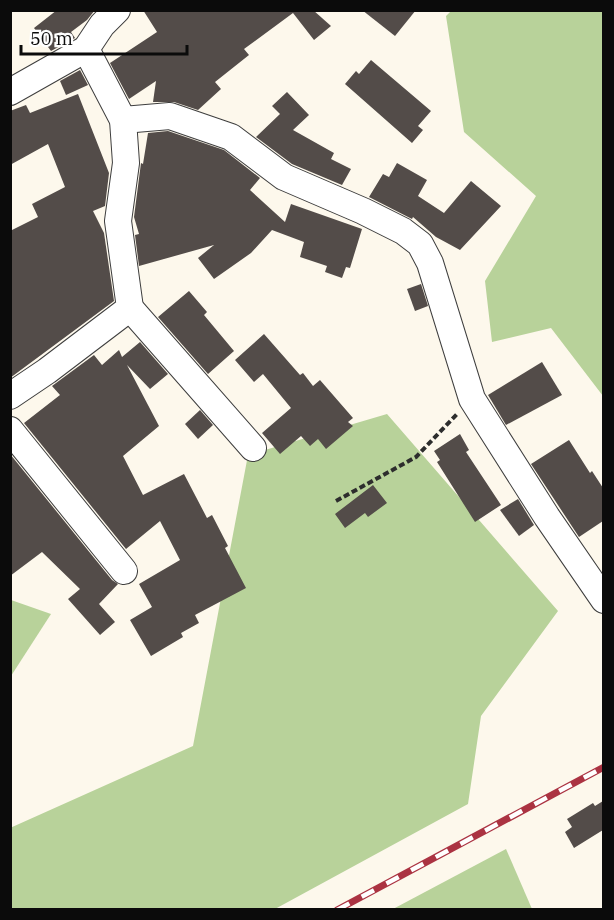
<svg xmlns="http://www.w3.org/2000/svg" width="614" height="920" font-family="'IBM Plex Serif',serif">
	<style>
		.forest { fill: #b8d29a }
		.building { fill: #534c49 }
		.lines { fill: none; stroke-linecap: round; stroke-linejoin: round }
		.minor-casing { stroke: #3e3e3e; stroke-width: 28 }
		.path { stroke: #2d2d2d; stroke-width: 4; stroke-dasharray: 6 3; stroke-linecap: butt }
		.minor { stroke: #fff; stroke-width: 26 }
		.rail-casing { stroke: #ab3342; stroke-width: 7 }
		.rail { stroke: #fff; stroke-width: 4.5; stroke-dasharray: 14; stroke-linecap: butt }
	</style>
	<rect width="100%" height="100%" fill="#fdf8ec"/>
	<g class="forest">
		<polygon points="452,10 603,11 603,396 551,328 492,342 485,281 536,196 464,132 446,16"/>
		<polygon points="387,414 558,611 481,716 468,804 275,909 11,909 10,828 193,746 248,455"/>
		<polygon points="11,600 51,614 11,676 10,600"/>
		<polygon points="506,849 532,909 393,909"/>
	</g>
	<g class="building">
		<polygon points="57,10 95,10 87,20 71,32 75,38 51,51 34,28"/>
		<polygon points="143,10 313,10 331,26 314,40 293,13 244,49 249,55 215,82 221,89 198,110 174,102 153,102 156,81 129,99 110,63 157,32"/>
		<polygon points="362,10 416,10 395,36"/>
		<polygon points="371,60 431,111 418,126 423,130 412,143 345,84 356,71 359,74"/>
		<polygon points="80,70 88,85 66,95 60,81"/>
		<polygon points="287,92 309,115 293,130 334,153 331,159 351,169 342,185 292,164 256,137 280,114 272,106"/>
		<polygon points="78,94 109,173 105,206 93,211 104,233 114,301 10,378 10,231 38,217 32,204 65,187 48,144 10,165 10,111 26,105 30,113"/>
		<polygon points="168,131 224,150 260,178 250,190 285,222 291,204 362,229 350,268 346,267 342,278 325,272 327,266 300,257 304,242 272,230 251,253 214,279 198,258 214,245 139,266 135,235 139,234 134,217 141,163 143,164 148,133"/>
		<polygon points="397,163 427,180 418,196 444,213 471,181 501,206 460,250 436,237 413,217 412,219 369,197 383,174 389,177"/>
		<polygon points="421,284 428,306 415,311 407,289"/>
		<polygon points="189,291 207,312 204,315 234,351 208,374 158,317"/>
		<polygon points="264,334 300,375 303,373 313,386 320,380 353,418 348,422 353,426 326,449 318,439 310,446 301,436 280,454 262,433 291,408 263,374 254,382 235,360"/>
		<polygon points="140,342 168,374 150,389 127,365 159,426 123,456 143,495 184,474 207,518 212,515 228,546 225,548 246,588 195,615 199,623 181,633 183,637 151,656 130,620 152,607 139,584 180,560 160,521 126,549 24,423 60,395 52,386 94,355 102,365 119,350 122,357"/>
		<polygon points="542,362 562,395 506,425 488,395"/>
		<polygon points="200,410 213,425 198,439 185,424"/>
		<polygon points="460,434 469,450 466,452 501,505 475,522 437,462 440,460 434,451"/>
		<polygon points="569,440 590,473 592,471 603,488 603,521 579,537 531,464"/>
		<polygon points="10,454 112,580 118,584 99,604 115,622 100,635 68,599 80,589 42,552 10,576"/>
		<polygon points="373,485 387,503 368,517 365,513 345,528 335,514"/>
		<polygon points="518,499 534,525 519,536 500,510"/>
		<polygon points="603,801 603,830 574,848 565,832 572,827 567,819 593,803 595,806"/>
	</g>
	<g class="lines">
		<g class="minor-casing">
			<g id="minor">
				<polyline points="10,92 86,49 102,25 117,10"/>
				<polyline points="123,120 170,116 231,137 284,177 363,211 403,231 420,244 430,263 472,399 547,517 604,600"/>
				<polyline points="130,308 253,448"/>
				<polyline points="10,396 47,371 130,308 118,221 126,163 123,120 86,49"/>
				<polyline points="10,430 124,571"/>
			</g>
		</g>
		<polyline class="path" points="336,501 416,457 457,414"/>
		<use href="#minor" class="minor"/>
		<g class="rail-casing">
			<polyline id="rail" points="337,910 604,767"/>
		</g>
		<use href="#rail" class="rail"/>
	</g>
	<rect width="614" height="920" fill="none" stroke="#0b0b0b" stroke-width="24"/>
	<path d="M21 45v9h166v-9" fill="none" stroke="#0b0b0b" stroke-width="3"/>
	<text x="30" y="45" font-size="18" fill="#0b0b0b" stroke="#ffffff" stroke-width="4.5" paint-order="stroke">50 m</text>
</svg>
